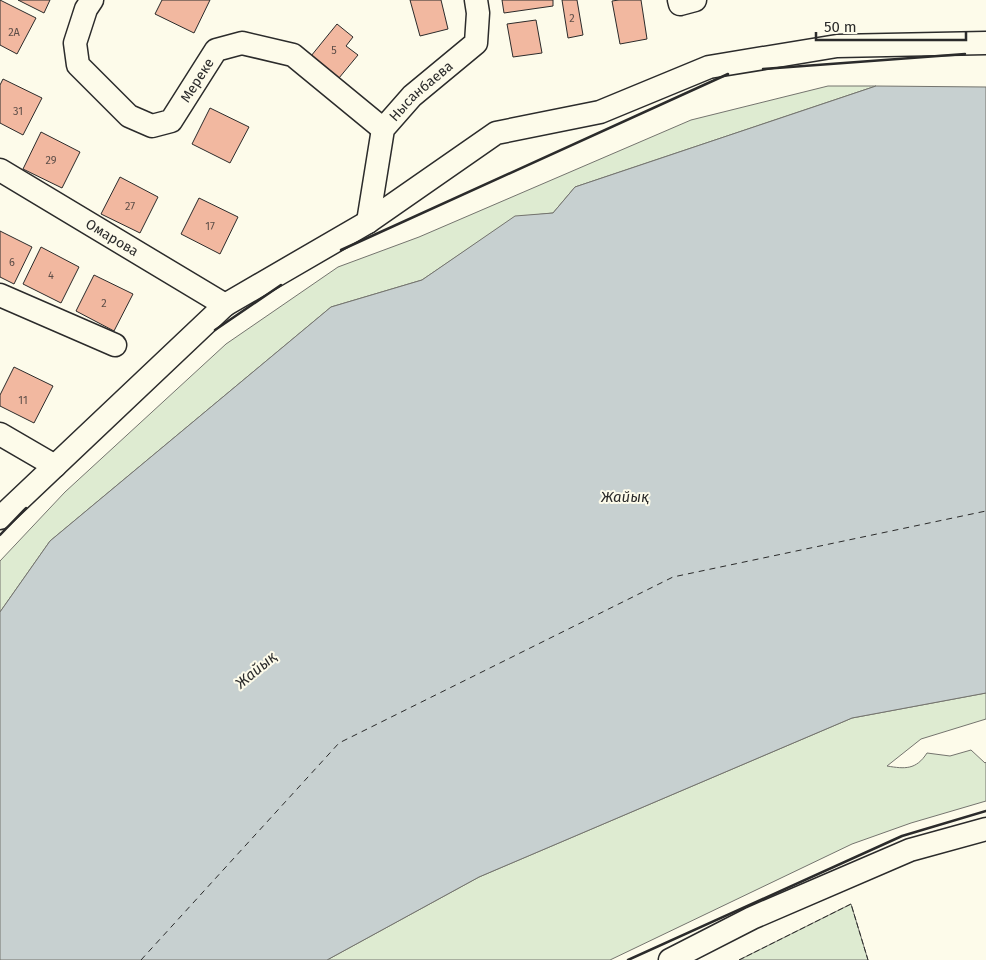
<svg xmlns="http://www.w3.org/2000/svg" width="986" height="960" font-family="'Fira Sans',sans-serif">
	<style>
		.green { fill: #deebd1; stroke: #74746e }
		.water { fill: #c7d0d0; stroke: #74746e }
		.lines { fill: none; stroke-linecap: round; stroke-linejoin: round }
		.ferry { stroke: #2b2b2b; stroke-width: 1; stroke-dasharray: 6 5; stroke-linecap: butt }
		.building { fill: #f2b8a0; stroke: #2b2b2b }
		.minor-casing { stroke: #2b2b2b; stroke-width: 25 }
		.minor { stroke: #fdfbea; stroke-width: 22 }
		.fence { stroke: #2b2b2b; stroke-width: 1; stroke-dasharray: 6 2.5; stroke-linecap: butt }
		.wall { stroke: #2b2b2b; stroke-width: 2.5 }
		.labels { text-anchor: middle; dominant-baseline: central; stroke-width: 4; stroke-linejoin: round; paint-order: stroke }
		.number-label { font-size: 11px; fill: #5d4e48 }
		.street-label { font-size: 14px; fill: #2b2b2b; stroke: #fdfbea }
		.water-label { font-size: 15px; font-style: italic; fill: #2b2b2b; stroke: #fdfbea }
	</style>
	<rect width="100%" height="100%" fill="#fdfbea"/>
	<g class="green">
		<polygon points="828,86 876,86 575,187 553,213 515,217 422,280 331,307 50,541 0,612 0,561 65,492 226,344 338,267 419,237 691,120"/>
		<path d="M986,693V719L921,739L887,766C905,769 916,770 927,753L950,756L971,750L985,763L986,762V801L911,823L852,844L610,960H327L479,877L852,718Z"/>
		<polygon points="851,904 868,960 739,960"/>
	</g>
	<polygon class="water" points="876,86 986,87 986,693 852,718 479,877 327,960 0,960 0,612 50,541 331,307 422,280 515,216 553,213 575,187"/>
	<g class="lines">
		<polyline class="ferry" points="141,960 339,743 673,577 986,511"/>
	</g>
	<g class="building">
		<polygon points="0,0 36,18 17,54 0,45"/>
		<polygon points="18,0 50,0 44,13"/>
		<polygon points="162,0 210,0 194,33 155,14"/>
		<polygon points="410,0 441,0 448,29 420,36"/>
		<polygon points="502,0 553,0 553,6 504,13"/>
		<polygon points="562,0 577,0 583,35 568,38"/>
		<polygon points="619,0 641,0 647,39 620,44 612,1"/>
		<polygon points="536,20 542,53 513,57 507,24"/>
		<polygon points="337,24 353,37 346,46 358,55 339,78 311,56"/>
		<polygon points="3,79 42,98 23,135 0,123 0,85"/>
		<polygon points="210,108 249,127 230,163 192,144"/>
		<polygon points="41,132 80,152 62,188 23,169"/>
		<polygon points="120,177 158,197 140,233 101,214"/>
		<polygon points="199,198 238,217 220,254 181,234"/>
		<polygon points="0,231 32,247 14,284 0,277"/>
		<polygon points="41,247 79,267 61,303 23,284"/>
		<polygon points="94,275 133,294 114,331 76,311"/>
		<polygon points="14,367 53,386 34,423 0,406 0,395"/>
	</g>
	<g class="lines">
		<g class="minor-casing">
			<g id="minor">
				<path id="s1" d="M92,0L86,9L75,43L78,65L129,116L152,126L171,121L216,50L242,43L293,55L383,129"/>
				<polyline points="679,0 680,4 695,0"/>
				<path id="s2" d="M0,170L225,305"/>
				<path id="s3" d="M368,222L383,129L412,96L476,43L478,13L476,0"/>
				<polyline points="0,295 115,345"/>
				<polyline points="0,434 55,466"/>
				<polyline points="0,518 225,305 368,222 496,133 600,112 709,67 837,46 986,43"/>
				<polyline points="670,960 752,918 910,850 986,829"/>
			</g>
		</g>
		<use href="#minor" class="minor"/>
		<polyline class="fence" points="739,960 851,904 868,960"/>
		<g class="wall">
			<polyline points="763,69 965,54"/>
			<polyline points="341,250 728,74"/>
			<polyline points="215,330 281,285"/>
			<polyline points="0,535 26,508"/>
			<polyline points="628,960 902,836 986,811"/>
		</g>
	</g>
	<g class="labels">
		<g class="number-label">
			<text x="572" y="18">2</text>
			<text x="14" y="32">2А</text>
			<text x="334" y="50">5</text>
			<text x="18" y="111">31</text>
			<text x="51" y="160">29</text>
			<text x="130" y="206">27</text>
			<text x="210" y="226">17</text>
			<text x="12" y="262">6</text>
			<text x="51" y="275">4</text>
			<text x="104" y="303">2</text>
			<text x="23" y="400">11</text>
		</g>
		<g class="street-label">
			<text stroke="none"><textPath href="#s1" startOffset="234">Мереке</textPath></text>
			<text stroke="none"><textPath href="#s3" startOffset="148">Нысанбаева</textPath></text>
			<text stroke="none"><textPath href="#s2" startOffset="131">Омарова</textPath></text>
		</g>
		<g class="water-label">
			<text x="625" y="497">Жайық</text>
			<text transform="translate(256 670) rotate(-40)">Жайық</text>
		</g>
	</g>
	<path d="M816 32v8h150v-8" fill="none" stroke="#2b2b2b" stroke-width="2.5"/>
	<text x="824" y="32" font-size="15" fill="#2b2b2b" stroke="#fdfbea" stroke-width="4" paint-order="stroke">50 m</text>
</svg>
